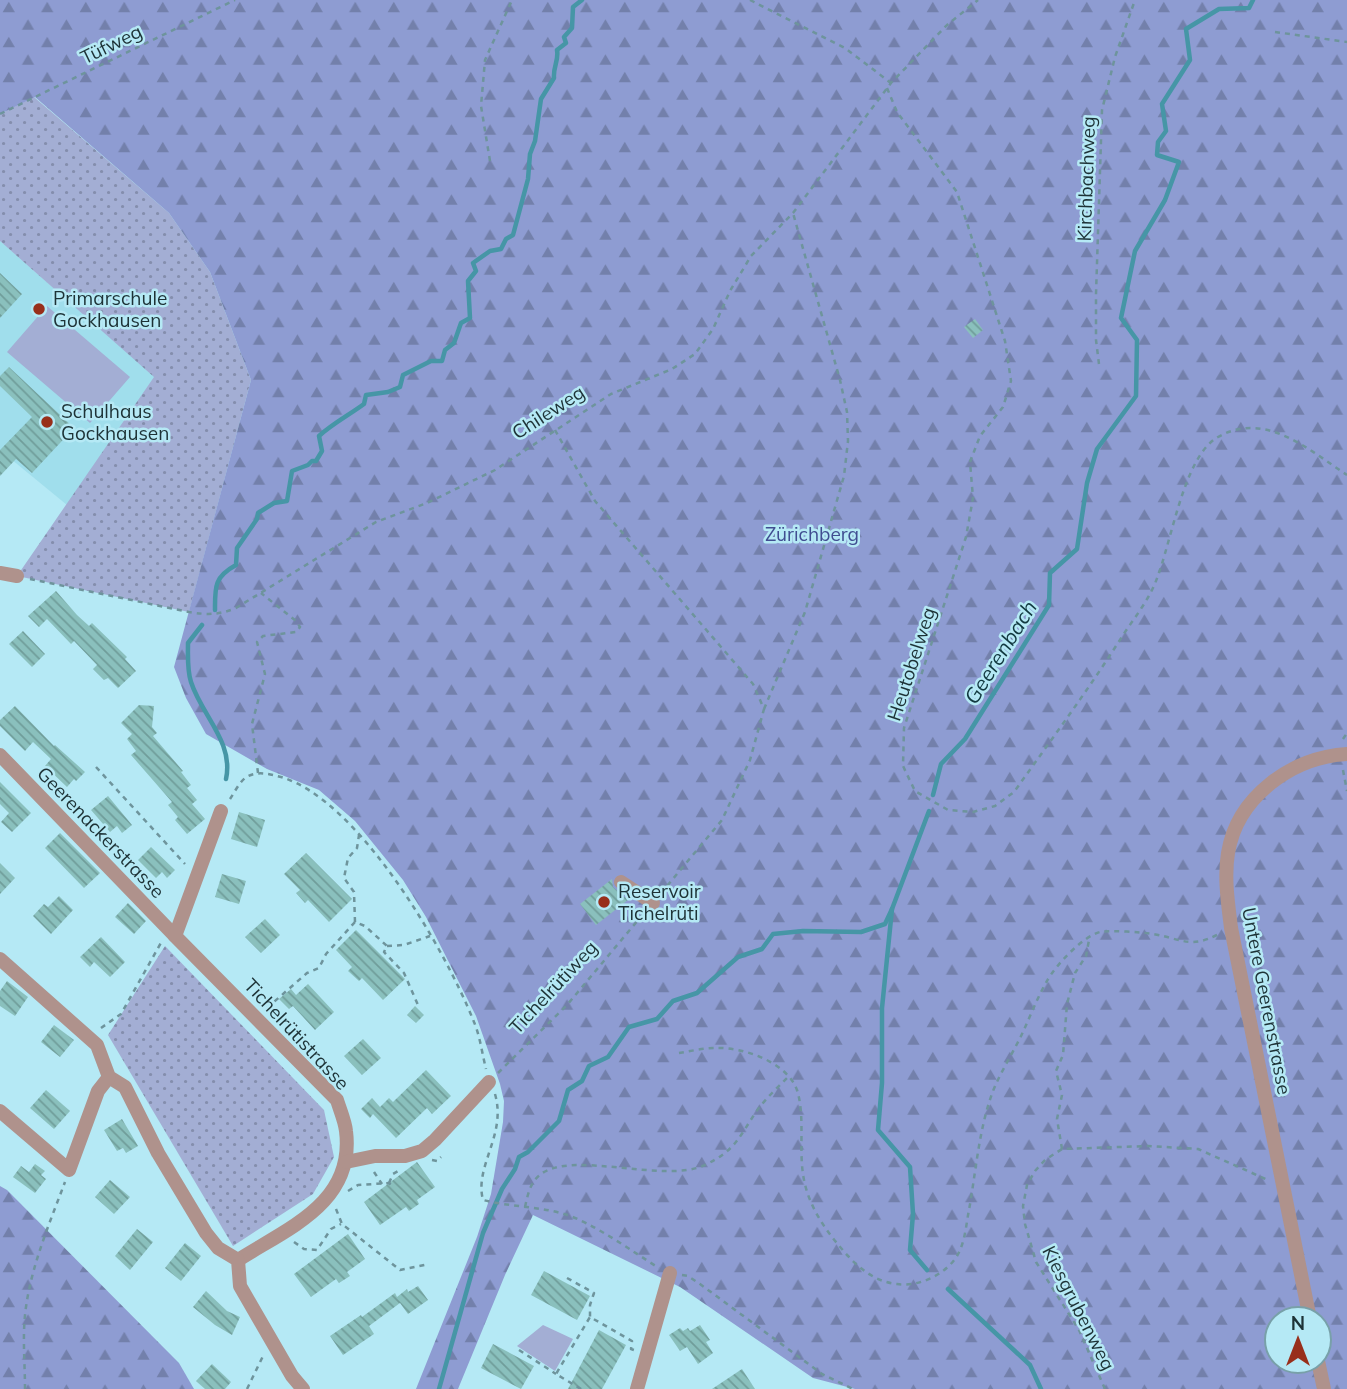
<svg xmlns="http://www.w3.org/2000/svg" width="1347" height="1389" font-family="Mulish,sans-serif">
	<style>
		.built { fill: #a0deec }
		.grass { fill: url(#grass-dots) }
		.forest { fill: url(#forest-firs); fill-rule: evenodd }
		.green { fill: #a3aed4 }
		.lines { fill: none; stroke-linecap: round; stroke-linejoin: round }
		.stream { stroke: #4696a6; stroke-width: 4.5 }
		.building { fill: url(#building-back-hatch) }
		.path { stroke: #6e949c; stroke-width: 2.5; stroke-dasharray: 5 5; stroke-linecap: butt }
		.minor { stroke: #af928c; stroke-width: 14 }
		.poi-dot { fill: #982f1b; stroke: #b5e9f5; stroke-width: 2.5 }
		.labels { text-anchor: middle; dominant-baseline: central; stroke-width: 5; stroke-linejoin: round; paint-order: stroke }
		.street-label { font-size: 19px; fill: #1d3236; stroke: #b5e9f5 }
		.poi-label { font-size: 19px; fill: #1d3236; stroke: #b5e9f5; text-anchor: start }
		.park-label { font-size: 19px; fill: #404d91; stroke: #b5e9f5 }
		.water-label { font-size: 21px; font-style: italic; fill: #123940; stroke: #b5e9f5 }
	</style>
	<defs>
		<pattern id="grass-dots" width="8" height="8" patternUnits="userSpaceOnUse" patternTransform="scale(1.75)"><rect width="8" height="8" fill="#a3aed4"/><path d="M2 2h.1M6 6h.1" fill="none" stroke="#848ead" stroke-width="1.8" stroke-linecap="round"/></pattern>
		<pattern id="forest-firs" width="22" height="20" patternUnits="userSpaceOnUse" patternTransform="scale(1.75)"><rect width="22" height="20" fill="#8e9cd2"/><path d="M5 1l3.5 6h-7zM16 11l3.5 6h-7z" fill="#7380ab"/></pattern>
		<pattern id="building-back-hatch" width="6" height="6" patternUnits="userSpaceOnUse" patternTransform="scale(1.75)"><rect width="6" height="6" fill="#8ac0bd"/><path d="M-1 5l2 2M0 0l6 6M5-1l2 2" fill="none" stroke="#709d9a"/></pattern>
	</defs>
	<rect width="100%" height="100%" fill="#b5e9f5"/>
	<polygon class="built" points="0,241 155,377 67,505 0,450"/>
	<g class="grass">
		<polygon points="34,97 169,213 210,272 251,380 189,612 17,576 154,377 0,241 0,114"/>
		<polygon points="165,946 324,1110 334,1157 313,1194 233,1246 108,1035"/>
	</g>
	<g class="forest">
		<path d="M0,0H1347V1389H855L813,1378L680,1287L533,1215L505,1275L458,1389H416L477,1237L491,1194L503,1122L504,1101L500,1084L476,1016L426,917L403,880L355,821L319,790L267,769L206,734L186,698L174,667L251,380L210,272L169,213L35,97L0,114ZM1277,1319H1319V1361H1277Z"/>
		<polygon points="0,1186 7,1190 179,1363 194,1389 0,1389"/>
	</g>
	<g class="green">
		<polygon points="47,306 130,377 90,423 7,352"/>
		<polygon points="543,1325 573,1339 555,1371 517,1346"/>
	</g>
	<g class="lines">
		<g class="stream">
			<path d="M215,610C215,587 214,577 236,565L237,548L257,519L258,513L274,503L287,501L292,471L308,465L312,461H316L322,451L319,436C332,424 349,415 364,404L366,395L388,392L400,387L403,375L431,361H442L445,350L454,343L461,323L470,318L468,281L476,271L473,263L490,251L501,249L506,239L513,235L528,179L530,154L535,141L541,99L554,78C553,66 559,61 557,50L566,43L564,37L572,28L573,7L582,0"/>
			<path d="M202,625L188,643C188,655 187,670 191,682C202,716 234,742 226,779"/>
			<polyline points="933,795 941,764 965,739 1049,605 1050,573 1077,549 1087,483 1097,449 1136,396 1137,340 1121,318 1135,251 1165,200 1179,162 1157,155 1158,142 1166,131 1162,104 1190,60 1186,29 1219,9 1249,8 1253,0"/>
			<polyline points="927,1270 910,1250 913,1214 910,1167 878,1130 882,1083 882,1008 892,909 929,811"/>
			<polyline points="948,1289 1030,1365 1041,1389"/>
			<polyline points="439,1389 483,1233 502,1189 515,1169 519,1157 528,1152 559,1121 568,1090 582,1081 589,1066 608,1057 629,1027 657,1019 673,1001 697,993 738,957 762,949 773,934 803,931 861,932 885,924 892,909"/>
		</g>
	</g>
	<g class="building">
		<polygon points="0,273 22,294 0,318"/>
		<polygon points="975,319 983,330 973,338 964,327"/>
		<polygon points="9,367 74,428 32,473 16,459 0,476 0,450 32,417 0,386 0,376"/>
		<polygon points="56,591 77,615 89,626 92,623 127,657 125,659 136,671 118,688 108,678 104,680 93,669 97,665 74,641 71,644 47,619 39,627 28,616"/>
		<polygon points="23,631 45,654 32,667 9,644"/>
		<polygon points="139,705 154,706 152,727 157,733 153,736 183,771 181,772 191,785 187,788 197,800 192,804 205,819 187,834 175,820 178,817 168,805 172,802 131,755 136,751 127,739 132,734 121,723"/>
		<polygon points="15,706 54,746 55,745 85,772 76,781 74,779 67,787 45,766 51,759 33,742 25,751 0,726 0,720"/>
		<polygon points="0,782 31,813 12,832 1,822 9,813 0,804"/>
		<polygon points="108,796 132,825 122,833 117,826 110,832 91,810"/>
		<polygon points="239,812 265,820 257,847 231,839"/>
		<polygon points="60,833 100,873 84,888 45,848"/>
		<polygon points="151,847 175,870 167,878 162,872 156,878 138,860"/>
		<polygon points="306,853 352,899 329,922 308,900 305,903 296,893 300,890 284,874"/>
		<polygon points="0,863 15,878 0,894"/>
		<polygon points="222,874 246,881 239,904 215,897"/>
		<polygon points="612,879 613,887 628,900 596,925 580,904"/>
		<polygon points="59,896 73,910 51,934 33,916 44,904 48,907"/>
		<polygon points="128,903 146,921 134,934 115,917"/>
		<polygon points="265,919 280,935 261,953 245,937"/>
		<polygon points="356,930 405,979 383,1000 362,978 359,981 348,971 352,967 336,950"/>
		<polygon points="101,937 125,962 110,977 94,962 90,967 80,957"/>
		<polygon points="7,981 28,997 15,1016 0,1006 0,991"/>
		<polygon points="308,984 334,1012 315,1030 293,1006 289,1009 279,999 291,989 296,995"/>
		<polygon points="415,1006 424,1015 416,1023 407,1015"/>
		<polygon points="54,1025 74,1040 60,1057 41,1042"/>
		<polygon points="363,1039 381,1058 362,1075 344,1056"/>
		<polygon points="426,1070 451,1096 432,1114 427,1108 396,1138 373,1114 370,1118 361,1109 372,1098 380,1107 389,1098 393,1102"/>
		<polygon points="46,1090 70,1111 54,1129 30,1108"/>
		<polygon points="122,1119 138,1146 126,1153 123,1148 117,1151 104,1130"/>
		<polygon points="417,1162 435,1187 417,1200 419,1204 409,1211 406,1207 380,1225 364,1202"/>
		<polygon points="35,1164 45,1171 41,1175 46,1179 35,1193 13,1177 21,1166 29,1172"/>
		<polygon points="110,1180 130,1197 114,1214 95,1197"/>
		<polygon points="137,1229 153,1242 130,1270 115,1256"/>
		<polygon points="348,1234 365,1259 347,1272 350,1276 339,1283 336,1279 311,1297 294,1274"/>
		<polygon points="185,1243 201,1256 181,1281 165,1268"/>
		<polygon points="544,1271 590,1296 577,1320 531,1295"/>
		<polygon points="418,1286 428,1300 408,1314 400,1303 369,1326 374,1334 343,1355 330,1336 361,1315 362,1317 395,1293 397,1297 407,1289 408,1292"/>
		<polygon points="206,1291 227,1311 240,1317 232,1335 215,1325 193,1307"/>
		<polygon points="700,1325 710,1340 706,1342 713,1353 698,1364 687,1347 680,1351 669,1335 680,1328 683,1331 688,1328 690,1331"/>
		<polygon points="599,1330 626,1345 602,1389 568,1389"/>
		<polygon points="493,1344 534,1366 521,1389 481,1368"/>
		<polygon points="212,1364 231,1382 225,1389 205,1389 196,1381"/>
		<polygon points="742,1369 755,1389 712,1389"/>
	</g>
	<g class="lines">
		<g class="path">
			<polyline points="750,0 845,48 891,83"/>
			<polyline points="1275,32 1347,42"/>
			<path d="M887,88L897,112L957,192L1005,341L1011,381L1003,407L980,436L970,462L973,498L966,537L904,728L903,766L915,791L948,810L973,812L995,806L1014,792C1051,740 1089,689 1123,635C1133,620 1144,606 1152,590C1171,552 1181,458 1218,437C1265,410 1309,450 1347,475"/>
			<polyline points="0,114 235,0"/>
			<polyline points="490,161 481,106 485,60 512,0"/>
			<polyline points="1099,364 1096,340 1096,294 1102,110 1115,57 1135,0"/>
			<polyline points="555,430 595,501 753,684 764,709 750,760 722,820 662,892"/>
			<path d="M30,579L189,612C207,615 219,615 236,608L376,522L427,503L495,470L611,394L672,369L695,354L713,329L730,291L751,256L793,213L891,83L947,25L978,0"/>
			<polyline points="764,709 805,612 844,476 848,441 847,412 840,380 793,213"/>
			<polyline points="1343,739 1347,733"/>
			<polyline points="96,767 185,864"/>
			<polyline points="1343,770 1347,791"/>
			<polyline points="258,773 252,724 265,674 257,642 263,636 296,632 300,627 296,621 261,593"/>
			<path d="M230,799C234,793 239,783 245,778C257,770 268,774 281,777C359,800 445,949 474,1022C480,1036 482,1053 486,1069"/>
			<polyline points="355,922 354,892 344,878 348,858 357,848 359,835"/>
			<polyline points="387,946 404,945 430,936"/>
			<polyline points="267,1008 307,973 319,968 326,954 355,922 365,926 387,946 384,952 404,973 418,1005"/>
			<polyline points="101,1028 121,1014 162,941"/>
			<path d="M679,1053C691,1051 704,1048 716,1048C743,1047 787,1062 797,1090C805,1115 799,1148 803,1174C807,1203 823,1227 841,1248C856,1266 874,1282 897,1284C919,1287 945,1275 957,1256C965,1243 966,1225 969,1210C976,1171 979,1128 993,1091C1001,1071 1013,1053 1022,1034C1030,1017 1037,998 1047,981C1055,966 1083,936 1100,932C1112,930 1141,932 1153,934C1182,939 1190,949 1219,934"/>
			<polyline points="498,1073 567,1005 644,913"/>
			<path d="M495,1094C507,1135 474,1166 483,1200C510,1207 537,1206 564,1214C592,1222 633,1252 659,1268"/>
			<polyline points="1062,1149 1057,1119 1062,1095 1056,1071 1063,1055 1067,1004 1075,973 1086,956 1089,940"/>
			<polyline points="432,1160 437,1161 441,1157"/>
			<polyline points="374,1172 382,1184"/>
			<polyline points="389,1183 393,1174 400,1170"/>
			<polyline points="348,1191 358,1185 389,1183 393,1187"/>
			<path d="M525,1207C528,1194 530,1182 541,1174C573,1150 665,1184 705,1165C736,1150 739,1137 756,1112C765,1099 778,1087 789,1076"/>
			<polyline points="336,1209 342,1224 400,1270 429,1264"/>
			<polyline points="294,1242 304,1249 317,1250 331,1229 341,1224"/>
			<polyline points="682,1275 688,1276 700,1284 822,1374 853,1389"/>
			<polyline points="567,1278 594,1293 590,1305 590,1317"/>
			<polyline points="519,1350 556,1374"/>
			<path d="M25,1389C25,1362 22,1334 26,1307C32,1264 50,1222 65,1182"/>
			<polyline points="247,1389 264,1354"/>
			<polyline points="581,1389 556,1374 590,1317 632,1341 631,1349 634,1350"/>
			<polyline points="1105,1389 1079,1330 1036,1262 1025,1224 1023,1206 1027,1185 1035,1171 1045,1160 1062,1149 1148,1146 1198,1149 1268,1180"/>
		</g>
		<g class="minor">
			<polyline points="0,573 17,576"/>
			<polyline points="0,755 175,936"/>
			<path d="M221,811L175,936L337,1100C340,1110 345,1121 346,1131C355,1203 288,1228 238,1260"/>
			<polyline points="621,882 653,903"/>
			<polyline points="0,959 97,1045 109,1077 125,1087 158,1153 206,1233 218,1248 238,1260 240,1286 292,1376 303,1389"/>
			<polyline points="0,1111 69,1170 98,1091 109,1077"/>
			<polyline points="346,1162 375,1156 405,1156 422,1151 435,1140 489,1082"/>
			<path d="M1310,1319L1231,928C1228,903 1224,878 1228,853C1237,797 1292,757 1347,754"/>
			<polyline points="1318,1361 1324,1389"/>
			<polyline points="637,1389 670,1273"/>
		</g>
	</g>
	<g class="poi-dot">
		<circle cx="39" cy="309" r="7"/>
		<circle cx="47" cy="422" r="7"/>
		<circle cx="604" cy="902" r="7"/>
	</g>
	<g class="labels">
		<g class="street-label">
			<text transform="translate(111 44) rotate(-26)">Tüfweg</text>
			<text transform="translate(1086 179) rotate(-88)">Kirchbachweg</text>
			<text transform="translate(548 412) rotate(-33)">Chileweg</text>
			<text transform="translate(911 664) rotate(-72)">Heutobelweg</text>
			<text transform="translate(101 832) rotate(46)">Geerenackerstrasse</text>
			<text transform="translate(553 987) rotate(-47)">Tichelrütiweg</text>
			<text transform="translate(1267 1001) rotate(79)">Untere Geerenstrasse</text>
			<text transform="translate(297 1034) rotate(47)">Tichelrütistrasse</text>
			<text transform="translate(1079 1308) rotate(63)">Kiesgrubenweg</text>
		</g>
		<g class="poi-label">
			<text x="53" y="298">Primarschule<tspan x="53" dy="22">Gockhausen</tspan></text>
			<text x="61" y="411">Schulhaus<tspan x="61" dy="22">Gockhausen</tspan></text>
			<text x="618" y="891">Reservoir<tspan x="618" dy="22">Tichelrüti</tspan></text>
		</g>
		<g class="park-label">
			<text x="812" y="534">Zürichberg</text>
		</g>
		<g class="water-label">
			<text transform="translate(1000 652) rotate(-58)">Geerenbach</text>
		</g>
	</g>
	<g transform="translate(1298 1340)"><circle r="33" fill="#b5e9f5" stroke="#78a0a9" stroke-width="2"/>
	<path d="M0-5L12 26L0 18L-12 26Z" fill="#982f1b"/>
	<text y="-10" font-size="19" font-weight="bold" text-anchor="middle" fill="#1d3236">N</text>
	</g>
</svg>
